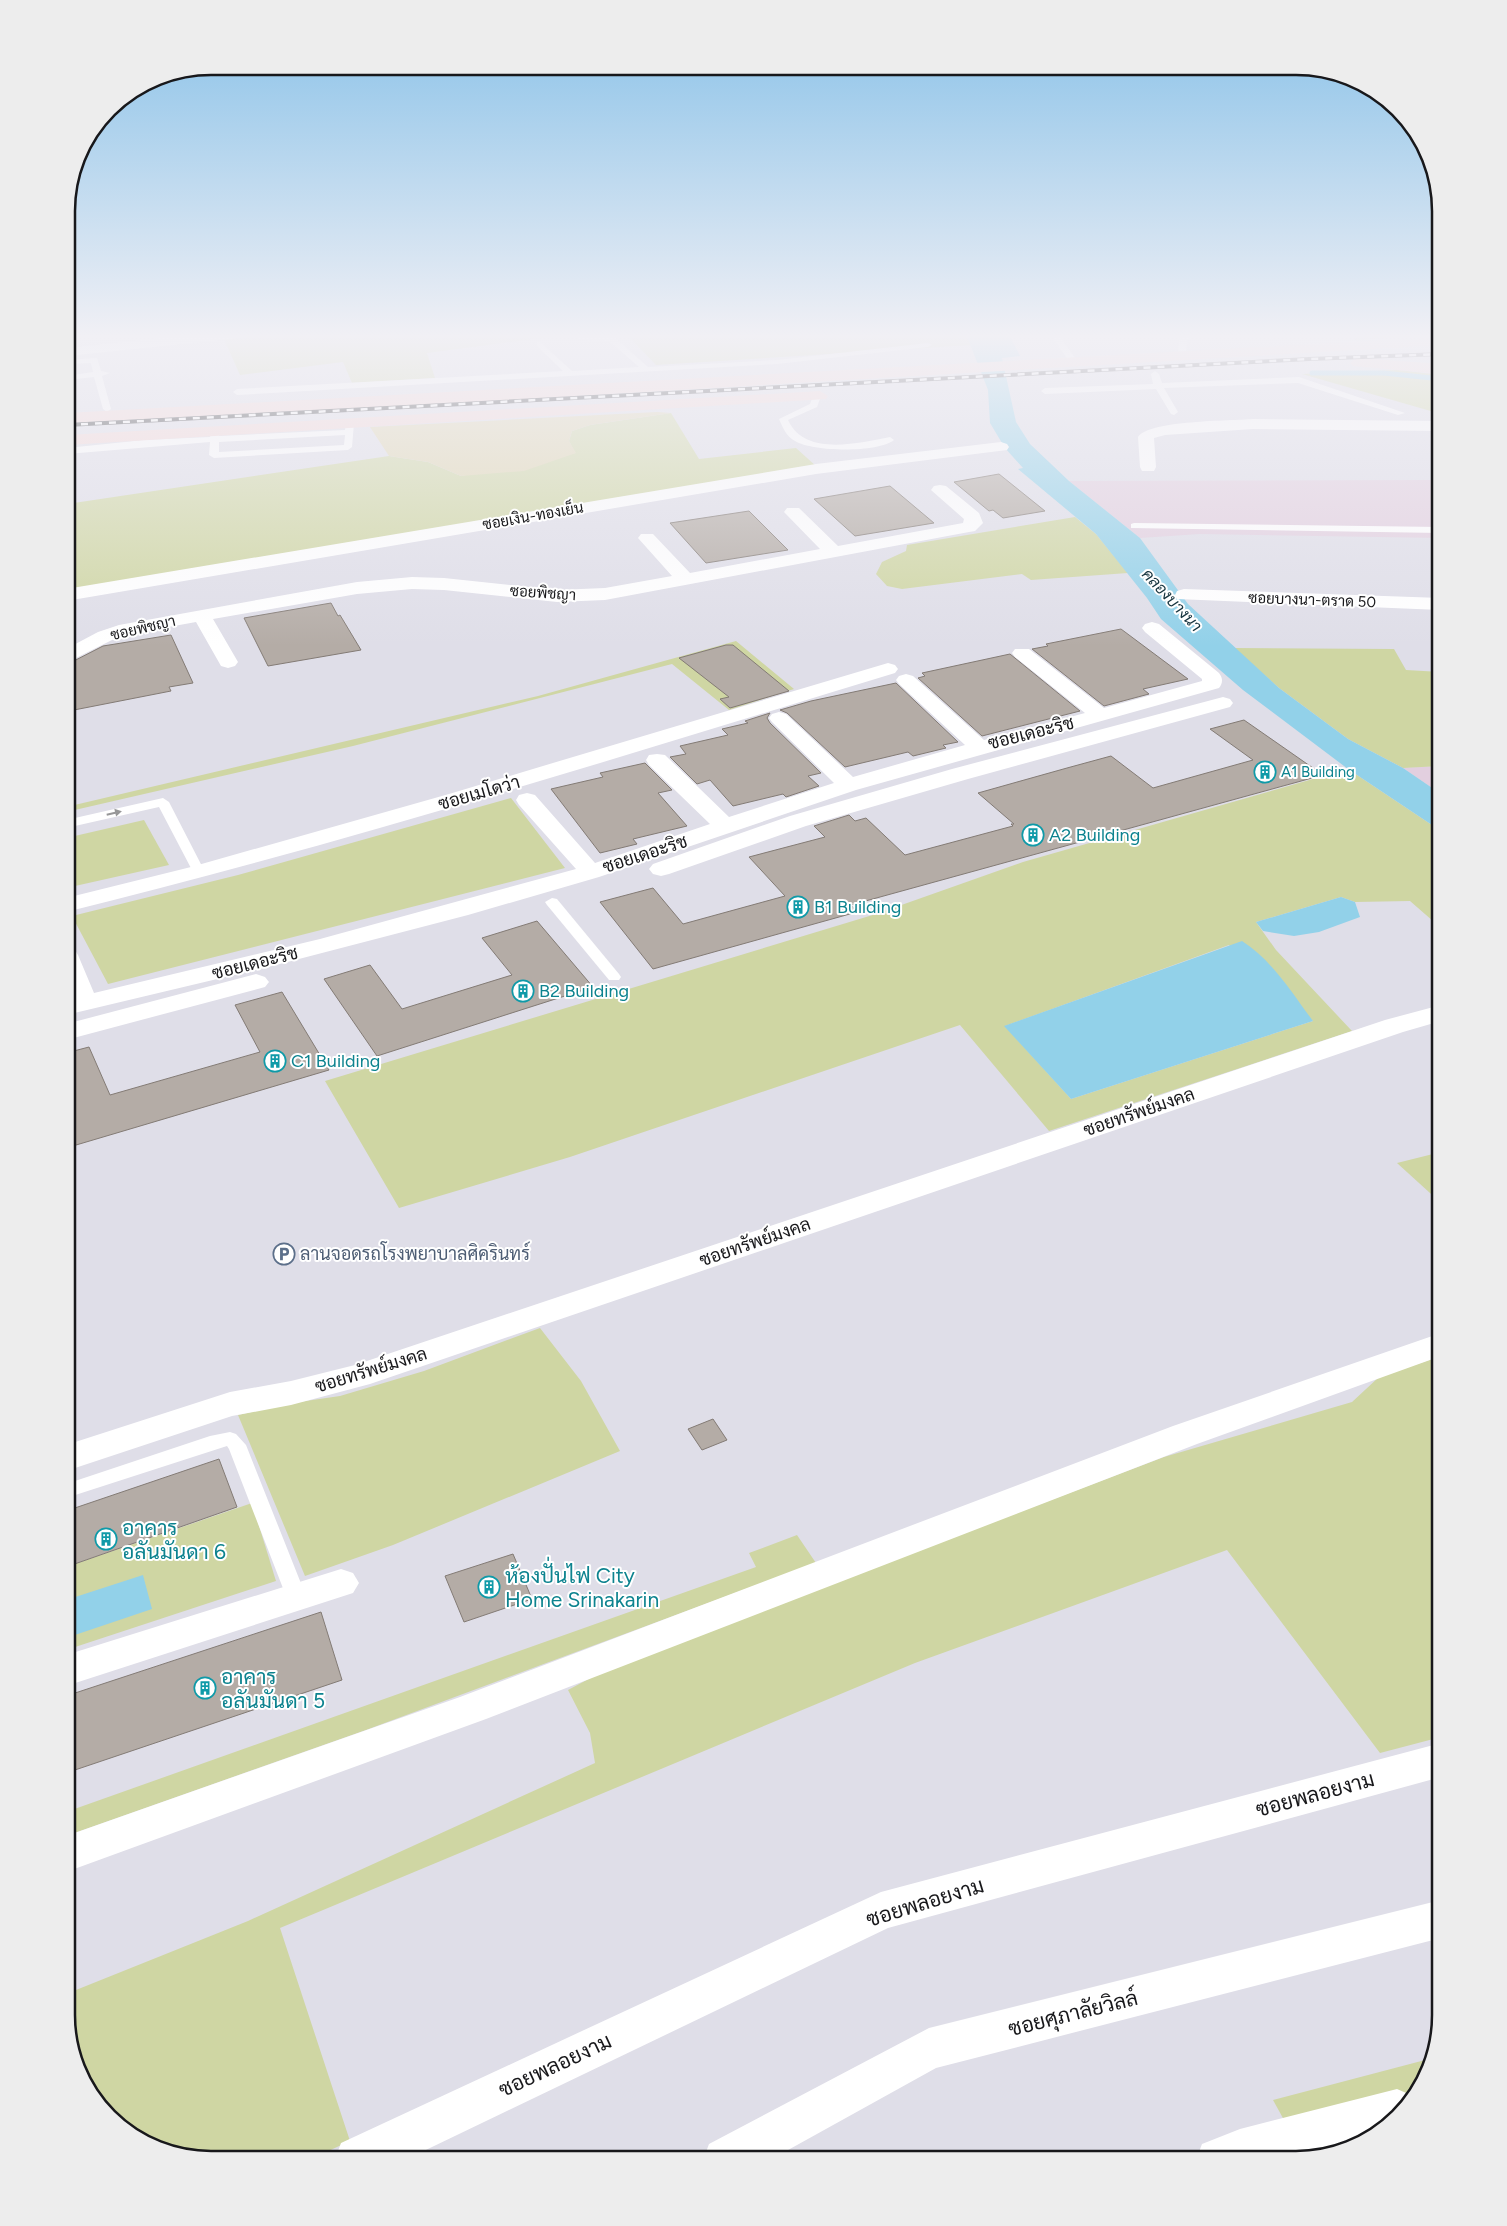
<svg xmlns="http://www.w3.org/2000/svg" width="1507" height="2226" font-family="Figtree,Sarabun,sans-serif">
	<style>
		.industrial { fill: #e2cfdf }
		.green { fill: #cfd6a3; fill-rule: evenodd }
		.sand { fill: #e0d6b1 }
		.water { fill: #92d1e9 }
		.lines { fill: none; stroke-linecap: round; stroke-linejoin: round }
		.stream { stroke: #92d1e9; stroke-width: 5 }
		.building { fill: #b4aca6; stroke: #837b75 }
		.service { fill: #fff; fill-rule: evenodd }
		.minor { fill: #fff; fill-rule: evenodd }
		.primary { fill: #f5d7d6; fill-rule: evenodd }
		.rail-casing { stroke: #37373b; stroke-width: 4 }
		.rail { stroke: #fff; stroke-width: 2.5; stroke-dasharray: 7; stroke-linecap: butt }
		.oneway { fill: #979798 }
		.labels { text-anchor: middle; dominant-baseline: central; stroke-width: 4; stroke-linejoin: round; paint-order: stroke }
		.far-street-label { font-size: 15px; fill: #18181b; stroke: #fff }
		.far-culture-label { font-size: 15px; fill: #0d838f; stroke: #fff; text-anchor: start }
		.far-water-label { font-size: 16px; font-style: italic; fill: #15333e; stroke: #fff }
		.street-label { font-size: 18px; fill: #18181b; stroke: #fff }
		.culture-label { font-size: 18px; fill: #0d838f; stroke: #fff; text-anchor: start }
		.service-label { font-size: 18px; fill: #4e5e75; stroke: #fff; text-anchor: start }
		.near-culture-label { font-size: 21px; fill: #0d838f; stroke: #fff; text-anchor: start }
		.near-street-label { font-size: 21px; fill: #18181b; stroke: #fff }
		.rim { fill: none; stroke: #18181b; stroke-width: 2.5 }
	</style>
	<rect width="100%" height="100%" fill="#dfdee8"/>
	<g class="industrial">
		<polygon points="1441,480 1441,538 1200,534 1140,538 1069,481"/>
		<polygon points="1441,766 1441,794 1403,768"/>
	</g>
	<g class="green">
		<polygon points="267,334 572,334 427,353 435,378 352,383 343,362 240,375 224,339"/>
		<polygon points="626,334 966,334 971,345 656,365"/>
		<polygon points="1358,334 1441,334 1441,335 1355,340"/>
		<polygon points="1398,370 1441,375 1441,414 1302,374"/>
		<polygon points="671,413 699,459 796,448 816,466 66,591 67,504 389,456 428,462 461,476 575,453 569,441 572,431 590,425"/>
		<polygon points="1075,517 1096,534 1128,573 1031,580 1022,574 902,589 887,586 876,574 882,562 906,551 907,545"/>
		<polygon points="736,641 794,689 729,710 672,664 353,746 66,812 66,807 538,696"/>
		<polygon points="1234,648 1394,649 1406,670 1441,672 1441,766 1403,768 1348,739 1279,688"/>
		<path d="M1348,769L1441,831V928L1410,901L1355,902L1341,897L1256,922L1276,950L1352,1031L1049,1131L960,1025L570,1157L399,1208L325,1081L876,914L1023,862ZM1229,945L1313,1021L1071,1099L1005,1026Z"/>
		<polygon points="511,798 565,868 108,984 72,916 238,875"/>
		<polygon points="144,820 169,865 66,888 66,838"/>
		<polygon points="1441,1152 1441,1203 1397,1163"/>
		<polygon points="540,1328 581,1381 620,1451 393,1545 305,1576 238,1415 292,1403 340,1396 424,1371"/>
		<polygon points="1441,1356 1441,1737 1380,1753 1227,1550 915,1663 280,1928 350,2141 311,2159 202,2159 131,2136 88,2089 66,2015 66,1994 248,1921 595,1763 590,1733 568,1690 613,1666 1164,1457 1352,1402 1379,1377"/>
		<polygon points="252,1503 276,1581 66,1650 66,1567"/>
		<polygon points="797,1535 816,1563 366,1730 66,1836 66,1812 756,1567 749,1553"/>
		<polygon points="1429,2059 1421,2088 1368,2141 1305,2158 1273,2100"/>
	</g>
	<polygon class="sand" points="657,412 671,413 590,425 572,431 569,441 576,453 524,471 461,476 428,462 389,456 370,427"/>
	<g class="water">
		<polygon points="966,334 1009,334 1020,356 1002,358 1016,422 1030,444 1069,481 1140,538 1188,604 1279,688 1348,739 1403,768 1441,794 1441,831 1348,769 1243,690 1161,619 1147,598 1096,534 1018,469 1023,468 1005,448 990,423 988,390"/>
		<polygon points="1341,897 1355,902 1360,917 1319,932 1294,936 1263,931 1256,922"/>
		<path d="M1242,941C1272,960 1292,993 1313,1021L1071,1099L1004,1026Z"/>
		<polygon points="143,1575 152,1609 66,1638 66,1600"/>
	</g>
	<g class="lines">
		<polyline class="stream" points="1312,373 1384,373 1441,379"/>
	</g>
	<g class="building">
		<polygon points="999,474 1045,511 1003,518 993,510 989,511 954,482"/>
		<polygon points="890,486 934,523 855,536 814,499"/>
		<polygon points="749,511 788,550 706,563 670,523"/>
		<polygon points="331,603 338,616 340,615 361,650 268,666 244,618"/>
		<polygon points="1121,629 1188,679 1143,689 1149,694 1104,706 1032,649 1048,646 1046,644"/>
		<polygon points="171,635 193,683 169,687 171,691 74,710 66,690 66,665 103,646"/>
		<polygon points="726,645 733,645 789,691 730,708 720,699 729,697 679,658"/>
		<polygon points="1010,654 1080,711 982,736 918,678 925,676 922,673"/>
		<polygon points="896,683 958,742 943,745 946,748 913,756 908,752 845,767 787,713 780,710 811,701"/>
		<polygon points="770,713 767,718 770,723 821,773 808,776 819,786 786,797 783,794 733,806 710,780 697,784 670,757 686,754 680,746 728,735 722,729 748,723 745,721"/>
		<polygon points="1244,720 1323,775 851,905 857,912 653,969 600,902 653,888 683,924 785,896 749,857 825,837 814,826 849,815 855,821 866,818 905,855 1013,826 1011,824 1014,824 978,793 1067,768 1111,756 1153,788 1253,760 1210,729"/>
		<polygon points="645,763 672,790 658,793 687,826 633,839 637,844 600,853 551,789 603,777 600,773"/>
		<polygon points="537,921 593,987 377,1056 324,979 370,965 402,1009 512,975 482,938"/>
		<polygon points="282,992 329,1070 66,1148 66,1053 89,1047 110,1095 260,1052 235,1005"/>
		<polygon points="713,1419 727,1440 702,1450 688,1429"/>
		<polygon points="219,1459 237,1507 66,1567 66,1511"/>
		<polygon points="513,1554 532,1599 464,1622 445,1576"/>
		<polygon points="321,1612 342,1680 66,1773 66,1696"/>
	</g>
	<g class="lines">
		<g class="service">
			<polygon points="1050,334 1058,334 1078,362 1077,364 1071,364"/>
			<polygon points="1184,334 1193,334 1187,340 1186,356 1182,358 1178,356 1179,339"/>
			<polygon points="579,336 614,337 648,367 777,360 928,343 932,345 928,347 777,364 237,395 233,392 237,389 563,371 537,346 537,342 540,342 572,371 639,367 609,341 582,340 579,340"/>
			<polygon points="97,358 101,371 110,373 102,376 111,409 107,412 103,409 94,377 67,380 67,376 93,372 91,363 67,364 67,360"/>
			<polygon points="1155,371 1159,374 1162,383 1299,377 1405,413 1398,415 1298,383 1164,388 1178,412 1174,415 1171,414 1156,389 1045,394 1041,391 1045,388 1153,384 1151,374"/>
			<path d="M817,393L821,396L817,407L788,420C805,457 858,443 890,437L894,440C878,453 813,452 795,441C786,436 783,428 779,419L810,404L813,396Z"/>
			<path d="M350,420L354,423L352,447L348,450L214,458L209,455L210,442L67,454V448L144,440L210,437L211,432L215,429L219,432V436L345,430L346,423ZM345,435L344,445L219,452V442Z"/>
			<polygon points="1441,436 1441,463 1440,463 1435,460 1432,442"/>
			<polygon points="1134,523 1441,527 1441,533 1131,528 1131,524"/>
			<polygon points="163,798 169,802 205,872 204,875 199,876 193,872 159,807 66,828 66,820"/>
			<polygon points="552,898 557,899 619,974 621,977 619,980 609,980 547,905 545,902"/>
			<polygon points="230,1432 236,1434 246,1445 306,1596 303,1602 296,1604 289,1602 286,1596 229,1449 227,1446 66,1498 66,1484 210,1436"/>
		</g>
		<g class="minor">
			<polygon points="199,334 247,334 240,338 67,356 67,348"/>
			<path d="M1253,419L1441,421V431L1253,429L1165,435L1154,438L1156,467L1154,471H1142L1140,467L1138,437C1149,420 1231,421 1253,419Z"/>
			<polygon points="1001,442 1007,444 1009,447 1007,450 816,474 66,601 66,589 816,464"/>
			<polygon points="940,485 946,486 979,513 983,523 975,531 969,532 605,600 557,602 444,590 412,589 357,594 213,619 238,662 235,666 228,668 221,666 196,622 130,634 112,640 66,663 66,649 98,632 119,625 357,582 412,577 444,578 557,590 605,588 672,576 638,538 641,534 653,534 690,573 820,549 784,512 787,508 799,508 838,546 963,523 964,519 931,490 934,486"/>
			<polygon points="1184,589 1441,598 1441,610 1177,599 1175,595 1177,591"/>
			<path d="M1152,622L1159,624L1219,673C1223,678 1223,683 1219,688L856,790L599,877L468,915L272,966L66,1015V999L70,998L66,988V948L75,950L78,955L94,993L320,939L576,869L519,805L516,800L519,795L527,793L535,795L595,863L710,824L649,765L646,760L649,755L657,754L665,755L729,817L834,783L772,722L769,718L772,714L779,712L786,714L853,777L965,745L899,684L896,680L899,676L906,674L913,676L984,740L1085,713L1015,657L1012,653L1015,649H1029L1104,708L1202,681V679L1145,632L1142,628L1145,624Z"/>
			<path d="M888,663L895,665L898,669L895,673C620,757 346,843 66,912V898L191,867L449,794Z"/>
			<polygon points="1223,697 1230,699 1233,703 1230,707 968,779 806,826 669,874 661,876 653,874 649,869 653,864 790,816 952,769"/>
			<polygon points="256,974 265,977 269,982 265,987 66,1040 66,1024"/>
			<polygon points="1441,1005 1441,1021 1403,1032 370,1384 291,1405 232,1416 66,1471 66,1445 230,1392 291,1381 355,1365 1385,1020"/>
			<polygon points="1441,1333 1441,1356 1197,1444 486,1719 66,1872 66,1836 460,1697 1173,1426"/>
			<polygon points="341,1569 353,1573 359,1583 353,1593 66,1686 66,1655"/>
			<polygon points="1441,1743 1441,1777 888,1928 405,2160 335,2159 341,2143 881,1892"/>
			<polygon points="1441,1900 1441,1938 936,2068 770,2160 703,2160 709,2144 929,2028"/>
			<polygon points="1397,2089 1413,2096 1368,2140 1293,2160 1196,2160 1202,2144 1240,2129"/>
		</g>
		<g class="primary">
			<polygon points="1441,337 1441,345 508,400 67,423 67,413"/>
			<polygon points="1358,358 1441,364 1441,374 1353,366 1350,363 1353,360"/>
			<polygon points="820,391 828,396 826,399 67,445 67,435"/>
		</g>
		<g class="rail-casing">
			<polyline id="rail" points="67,425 1309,359 1441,354"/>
		</g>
		<use href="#rail" class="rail"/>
	</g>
	<defs><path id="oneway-solid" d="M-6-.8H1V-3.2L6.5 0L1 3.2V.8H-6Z" transform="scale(1.25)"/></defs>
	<use class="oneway" href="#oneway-solid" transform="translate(114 813) rotate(-13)"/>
	<linearGradient id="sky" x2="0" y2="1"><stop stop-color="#85c0e8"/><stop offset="0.52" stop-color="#f1f0f5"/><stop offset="1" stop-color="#f1f0f5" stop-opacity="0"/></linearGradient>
	<rect width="1507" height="646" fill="url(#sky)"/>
	<defs>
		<g id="building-ring" transform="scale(1.125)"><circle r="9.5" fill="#fff" stroke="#0f9aa8" stroke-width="1.5"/><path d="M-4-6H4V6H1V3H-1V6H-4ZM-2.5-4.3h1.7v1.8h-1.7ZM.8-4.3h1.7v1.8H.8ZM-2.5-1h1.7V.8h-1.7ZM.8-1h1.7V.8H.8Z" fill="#0f9aa8"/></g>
		<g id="parking-ring" transform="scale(1.125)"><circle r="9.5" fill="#fff" stroke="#5c6f8a" stroke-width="1.5"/><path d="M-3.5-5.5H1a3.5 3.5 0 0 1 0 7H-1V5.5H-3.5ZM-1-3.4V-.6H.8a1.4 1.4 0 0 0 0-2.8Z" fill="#5c6f8a"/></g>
	</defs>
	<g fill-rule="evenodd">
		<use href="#building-ring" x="1265" y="772"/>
		<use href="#building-ring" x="1033" y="835"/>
		<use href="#building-ring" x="798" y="907"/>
		<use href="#building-ring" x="523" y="991"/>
		<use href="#building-ring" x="275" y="1061"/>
		<use href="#parking-ring" x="284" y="1254"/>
		<use href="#building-ring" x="106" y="1539"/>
		<use href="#building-ring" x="489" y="1587"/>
		<use href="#building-ring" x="205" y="1688"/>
	</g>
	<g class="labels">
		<g class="far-street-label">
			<text transform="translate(533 516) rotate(-10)">ซอยเงิน-ทองเย็น</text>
			<text transform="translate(543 593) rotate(4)">ซอยพิชญา</text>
			<text transform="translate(1312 600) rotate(2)">ซอยบางนา-ตราด 50</text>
			<text transform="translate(143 628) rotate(-13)">ซอยพิชญา</text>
		</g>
		<g class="far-culture-label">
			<text x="1281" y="772">A1 Building</text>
		</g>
		<g class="far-water-label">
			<text transform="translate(1172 600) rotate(47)">คลองบางนา</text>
		</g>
		<g class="street-label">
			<text transform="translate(1031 733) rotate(-14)">ซอยเดอะริช</text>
			<text transform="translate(479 793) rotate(-16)">ซอยเมโดว่า</text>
			<text transform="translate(645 854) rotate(-18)">ซอยเดอะริช</text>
			<text transform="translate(255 963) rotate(-14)">ซอยเดอะริช</text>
			<text transform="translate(1139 1112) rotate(-19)">ซอยทรัพย์มงคล</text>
			<text transform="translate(755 1242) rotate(-19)">ซอยทรัพย์มงคล</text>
			<text transform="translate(371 1370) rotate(-17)">ซอยทรัพย์มงคล</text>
		</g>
		<g class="culture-label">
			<text x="1049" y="835">A2 Building</text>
			<text x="814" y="907">B1 Building</text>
			<text x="539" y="991">B2 Building</text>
			<text x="291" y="1061">C1 Building</text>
		</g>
		<g class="service-label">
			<text x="300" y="1254">ลานจอดรถโรงพยาบาลศิครินทร์</text>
		</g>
		<g class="near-culture-label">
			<text x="122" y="1527">อาคาร<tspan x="122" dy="24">อลันมันดา 6</tspan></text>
			<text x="505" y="1575">ห้องปั่นไฟ City<tspan x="505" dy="24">Home Srinakarin</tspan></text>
			<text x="221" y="1676">อาคาร<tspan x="221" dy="24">อลันมันดา 5</tspan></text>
		</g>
		<g class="near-street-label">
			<text transform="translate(1315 1794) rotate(-15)">ซอยพลอยงาม</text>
			<text transform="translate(925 1902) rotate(-17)">ซอยพลอยงาม</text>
			<text transform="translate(1073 2013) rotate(-14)">ซอยศุภาลัยวิลล์</text>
			<text transform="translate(555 2065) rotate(-25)">ซอยพลอยงาม</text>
		</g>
	</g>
	<path d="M0 0H1507V2226H0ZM211 75H1296A136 136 0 0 1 1432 211V2015A136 136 0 0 1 1296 2151H211A136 136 0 0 1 75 2015V211A136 136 0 0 1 211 75Z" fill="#ededed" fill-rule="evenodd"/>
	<path class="rim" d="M211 75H1296A136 136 0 0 1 1432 211V2015A136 136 0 0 1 1296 2151H211A136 136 0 0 1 75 2015V211A136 136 0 0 1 211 75Z"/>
</svg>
